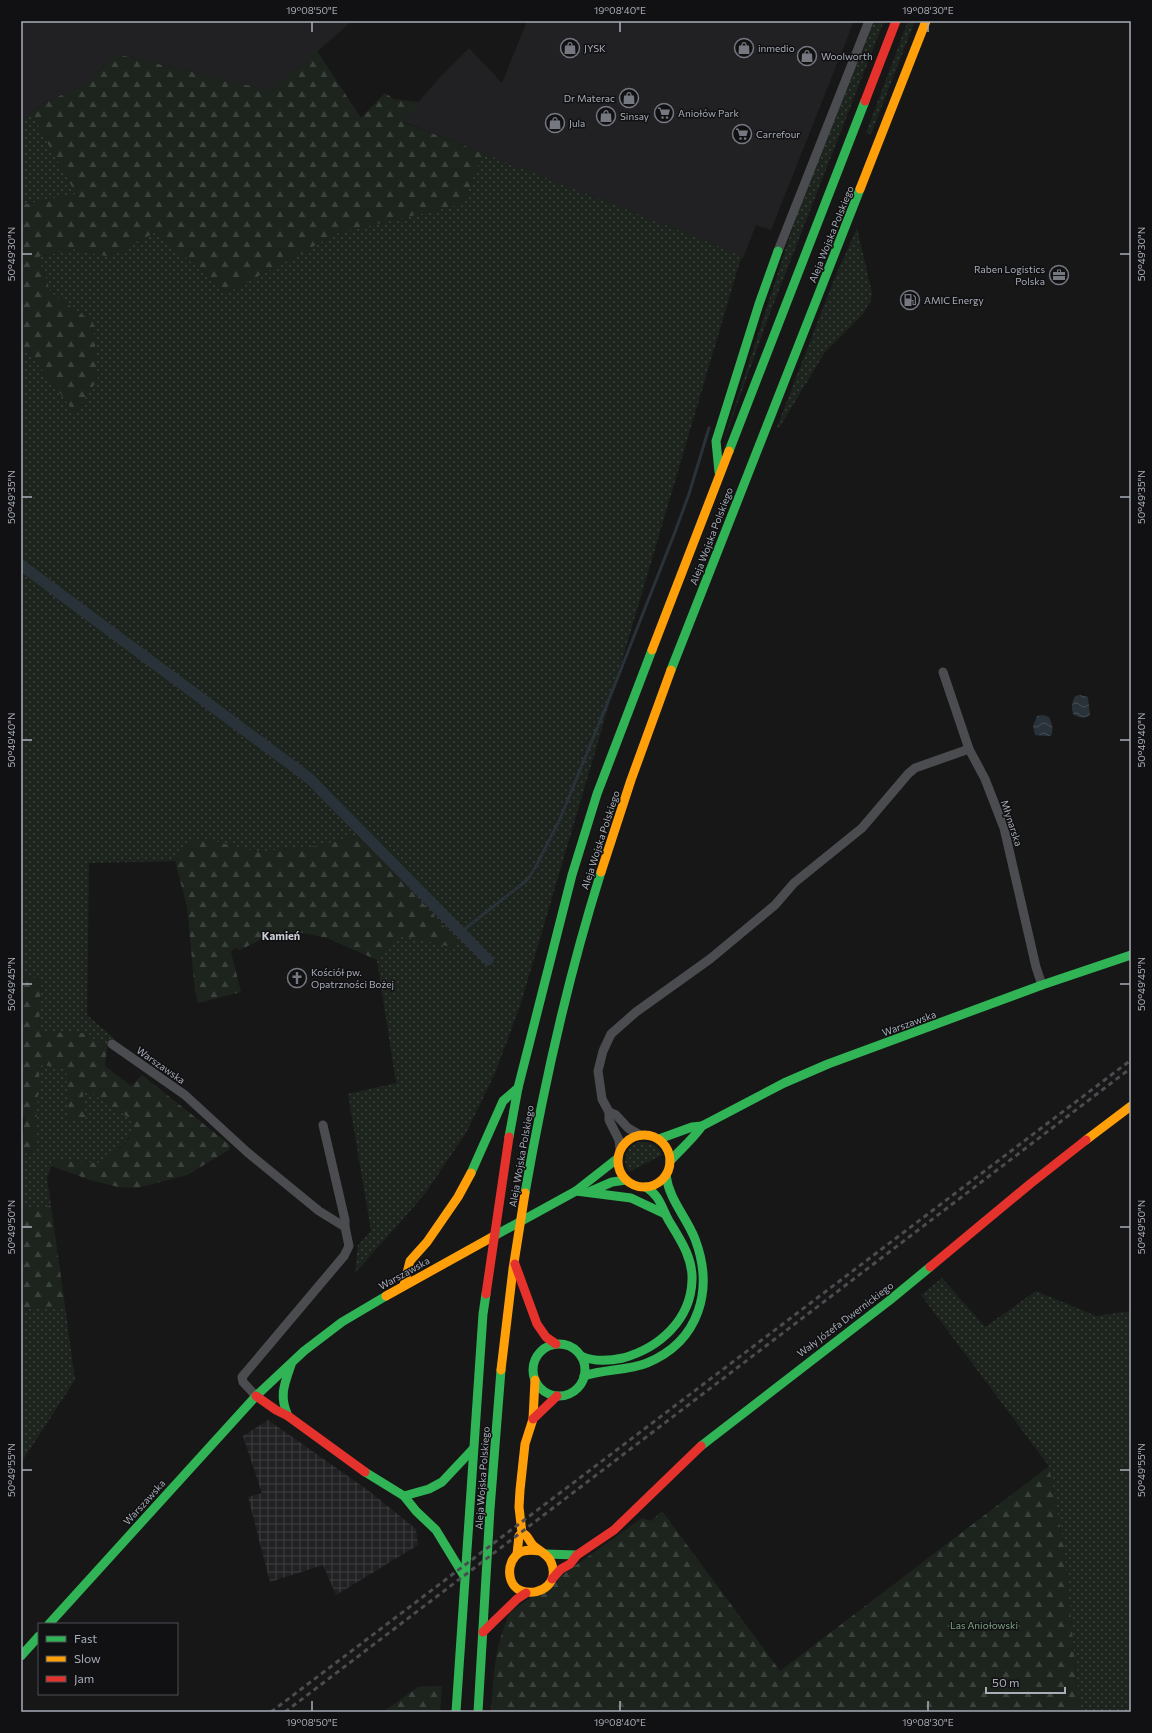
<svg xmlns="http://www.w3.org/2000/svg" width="1152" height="1733" font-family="Commissioner,sans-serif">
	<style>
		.built { fill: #212123 }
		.industrial { fill: url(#industrial-grid) }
		.grass { fill: url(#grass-dots) }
		.forest { fill: url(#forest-firs) }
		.water { fill: url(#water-waves) }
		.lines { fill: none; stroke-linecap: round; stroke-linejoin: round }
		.stream { stroke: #2a3239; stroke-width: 3 }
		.canal { stroke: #2a3239; stroke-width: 11 }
		.street { stroke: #4b4c50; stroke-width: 9 }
		.fast { stroke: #30b455; stroke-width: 9 }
		.slow { stroke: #ff9f0a; stroke-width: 9 }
		.jam { stroke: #e5322d; stroke-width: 9 }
		.rail { stroke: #4b4c4f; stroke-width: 3; stroke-dasharray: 5 4; stroke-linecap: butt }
		.ticks { fill: none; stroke: #a8adb8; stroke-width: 1.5 }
		.labels { text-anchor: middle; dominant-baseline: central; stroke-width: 3; stroke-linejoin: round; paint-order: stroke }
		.poi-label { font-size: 10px; fill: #a8adb8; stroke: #111113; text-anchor: start }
		.street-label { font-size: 10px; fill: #a8adb8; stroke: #111113 }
		.park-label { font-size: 10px; fill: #7fa381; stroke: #111113 }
		.neighbourhood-label { font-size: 11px; font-weight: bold; fill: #c9ccd4; stroke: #111113 }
		.neatline { fill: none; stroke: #a8adb8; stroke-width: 1.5 }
		.ticks-label { font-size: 10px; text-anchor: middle; fill: #a8adb8 }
	</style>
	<defs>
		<pattern id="industrial-grid" width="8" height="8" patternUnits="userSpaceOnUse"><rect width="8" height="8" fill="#212123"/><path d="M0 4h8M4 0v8" fill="none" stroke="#3e3f41"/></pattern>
		<pattern id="grass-dots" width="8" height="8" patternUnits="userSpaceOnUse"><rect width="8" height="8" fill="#1d241e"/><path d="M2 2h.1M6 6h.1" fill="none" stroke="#3b413d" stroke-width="1.8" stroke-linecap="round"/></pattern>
		<pattern id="forest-firs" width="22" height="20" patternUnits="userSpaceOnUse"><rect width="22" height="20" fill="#1d241e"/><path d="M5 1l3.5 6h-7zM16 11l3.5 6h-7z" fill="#3b413d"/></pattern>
		<pattern id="water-waves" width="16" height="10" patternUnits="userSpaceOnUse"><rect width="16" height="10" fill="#2a3239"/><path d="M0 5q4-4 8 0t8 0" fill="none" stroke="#464d54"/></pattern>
	</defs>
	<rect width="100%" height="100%" fill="#171717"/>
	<g class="built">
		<polygon points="21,21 352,21 272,91 116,54 86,84 44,103 21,121"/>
		<polygon points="527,21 854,21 771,230 756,225 744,256 402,121 440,77 469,48 502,83"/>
	</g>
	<polygon class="industrial" points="268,1420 369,1491 416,1529 418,1545 336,1595 323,1565 270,1582 248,1497 262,1493 243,1436"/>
	<g class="grass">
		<polygon points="874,21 884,21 770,313 722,446 798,211"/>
		<polygon points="908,21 915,21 871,134 866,133"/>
		<polygon points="31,113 77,194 21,205 21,121"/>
		<polygon points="483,153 744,256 740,261 520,1006 495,1073 466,1133 424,1195 355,1273 358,1245 371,1231 348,1094 396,1083 377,960 403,935 452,947 361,835 317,846 259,852 200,838 182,848 175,861 89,863 87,1015 115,1039 107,1047 83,1033 39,1032 41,980 21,974 21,342 75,413 93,322 51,293 38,257 75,249 110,257 156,232 227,293 338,233 463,204"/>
		<polygon points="857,228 872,293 871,300 863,314 825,352 779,428 777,427 833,282"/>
		<polygon points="40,1065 66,1068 82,1086 135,1122 127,1141 102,1163 53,1160 47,1178 51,1206 21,1209 21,1154 34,1152"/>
		<path d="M639,1142C650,1142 658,1144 662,1155L629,1172C621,1160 626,1147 639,1142Z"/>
		<polygon points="942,1278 985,1327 1036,1291 1096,1316 1131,1311 1131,1712 1080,1712 1064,1548 1049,1466 921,1295"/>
		<polygon points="65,1306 75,1380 21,1463 21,1308"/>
	</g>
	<g class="forest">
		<polygon points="317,51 361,118 385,93 394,99 419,102 403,122 483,153 463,204 338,233 227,293 156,232 110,257 75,249 38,257 51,293 93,322 98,379 75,413 21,342 21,205 76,194 31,113 44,103 86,84 116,54 272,91"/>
		<polygon points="361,835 457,941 452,947 403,936 377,960 327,938 303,933 268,933 258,941 240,950 235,948 231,952 241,992 198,1003 195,991 187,907 175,861 182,848 200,838 259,852 317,846"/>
		<polygon points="21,974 41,980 39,1032 83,1033 107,1047 105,1066 131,1086 142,1075 230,1145 229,1150 187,1175 137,1188 118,1187 93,1181 51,1166 53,1160 102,1163 127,1142 135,1122 82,1086 86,1118 69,1120 66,1068 40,1065 34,1152 21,1154 25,1118 21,1117"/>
		<polygon points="51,1206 65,1306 21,1308 21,1209"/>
		<path d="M1049,1466L1064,1548L1080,1712H491C494,1674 494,1648 510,1612L642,1518L651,1521L662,1511L780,1671Z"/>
		<polygon points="442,1686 440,1712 383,1712 418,1687"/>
	</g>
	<g class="water">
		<path d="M1080,695L1088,697L1090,715C1084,719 1079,718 1073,714C1071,707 1072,703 1075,696Z"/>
		<path d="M1043,715L1049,717C1052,724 1054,728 1051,736H1045L1035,735L1033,726L1037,716Z"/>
	</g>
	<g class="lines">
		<polyline class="stream" points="461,932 527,880 535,868 560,819 614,687 675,532 689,494 709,428"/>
		<polyline class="canal" points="21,565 309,778 488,960"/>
		<g class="street">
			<polyline points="778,251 869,21"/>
			<polyline points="943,672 969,749 985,779 1004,828 1036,967 1042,985"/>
			<polyline points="112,1044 185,1095 247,1152 319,1211 345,1227 349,1246 344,1256 242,1377 243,1382 256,1396"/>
			<polyline points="609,1112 616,1115 628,1128 640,1135"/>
			<polyline points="323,1125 345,1220 345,1227"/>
			<polyline points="620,1149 619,1140 609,1120 609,1112 602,1099 598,1071 603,1051 611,1034 636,1012 710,959 775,905 794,883 862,828 908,774 915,768 969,749"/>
		</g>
		<g class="fast">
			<polyline points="729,451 865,101"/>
			<polyline points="719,472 716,441 759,304 778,251"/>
			<polyline points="671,670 860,189"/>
			<polyline points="509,1137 518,1088 572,875 597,794 652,650"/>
			<polyline points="659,1139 692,1127 702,1126"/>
			<path d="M670,1161C681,1149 693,1139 702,1126L784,1083L828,1064L1042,985L1131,955"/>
			<polyline points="471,1173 503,1101 518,1088"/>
			<polyline points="576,1191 631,1198 665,1214"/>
			<polyline points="589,1192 612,1182 626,1180"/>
			<path d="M525,1193C544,1084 568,977 601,872"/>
			<polyline points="494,1236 576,1191 618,1158"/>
			<circle cx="559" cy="1370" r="26"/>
			<path d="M581,1356C594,1362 609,1361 623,1358C659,1348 691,1320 692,1280C693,1258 680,1239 669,1221C661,1207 661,1197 646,1187"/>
			<path d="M584,1376C604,1369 627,1371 647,1363C700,1341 714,1289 695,1239C686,1216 669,1200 666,1175"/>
			<path d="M288,1416C279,1396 284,1385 291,1365"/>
			<polyline points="701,1446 890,1300 930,1267"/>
			<polyline points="365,1472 404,1496 416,1511 436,1530 464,1576"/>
			<polyline points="404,1496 429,1489 442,1482 473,1449"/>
			<polyline points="545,1554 577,1555"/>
			<polyline points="49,1624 256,1396 304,1351 342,1322 386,1296"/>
			<polyline points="21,1656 39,1636"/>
			<polyline points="456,1712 483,1314 486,1294"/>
			<polyline points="478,1712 490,1509 501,1370"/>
		</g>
		<g class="slow">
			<polyline points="860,189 926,21"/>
			<polyline points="652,650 729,451"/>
			<polyline points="601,872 631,780 671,670"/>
			<circle cx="644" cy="1161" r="26"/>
			<polyline points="1086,1140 1131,1106"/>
			<polyline points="404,1285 410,1261 427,1242 458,1197 471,1173"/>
			<polyline points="386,1296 494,1236"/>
			<polyline points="501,1370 513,1269 525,1193"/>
			<path d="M522,1533C528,1535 528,1539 532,1544C537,1550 546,1553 550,1560C561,1581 542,1597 522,1591C506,1586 506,1561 519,1553C525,1549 533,1550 540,1551"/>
			<polyline points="517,1554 519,1536 522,1533 519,1507 520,1490 525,1444 533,1419 535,1380"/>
		</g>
		<g class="jam">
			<polyline points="865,101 896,21"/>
			<polyline points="515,1264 537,1324 546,1337 556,1344"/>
			<polyline points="930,1267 1030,1184 1086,1140"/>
			<polyline points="486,1294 509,1137"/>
			<polyline points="256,1396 276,1410 288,1416 365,1472"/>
			<polyline points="533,1419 557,1396"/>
			<polyline points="552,1579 561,1569 570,1564 577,1555 614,1530 701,1446"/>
			<polyline points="483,1632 517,1599 526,1593"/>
		</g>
		<g class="rail">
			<polyline points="271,1712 1131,1060"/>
			<polyline points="285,1712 1131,1068"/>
		</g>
	</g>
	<path class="ticks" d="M312,22V32M620,22V32M928,22V32M22,254H32M1120,254H1130M22,497H32M1120,497H1130M22,740H32M1120,740H1130M22,984H32M1120,984H1130M22,1227H32M1120,1227H1130M22,1470H32M1120,1470H1130M312,1701V1711M620,1701V1711M928,1701V1711"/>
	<defs>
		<g id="shop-ring" transform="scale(1)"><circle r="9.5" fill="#111113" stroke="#757880" stroke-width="1.5"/><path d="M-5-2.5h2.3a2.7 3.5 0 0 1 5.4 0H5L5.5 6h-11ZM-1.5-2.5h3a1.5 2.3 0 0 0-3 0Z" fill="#757880"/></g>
		<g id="supermarket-ring" transform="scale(1)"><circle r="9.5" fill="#111113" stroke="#757880" stroke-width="1.5"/><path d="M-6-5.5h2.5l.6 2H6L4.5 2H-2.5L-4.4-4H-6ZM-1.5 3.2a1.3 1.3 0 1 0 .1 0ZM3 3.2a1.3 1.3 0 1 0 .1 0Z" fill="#757880"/></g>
		<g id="office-ring" transform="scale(1)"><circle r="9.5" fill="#111113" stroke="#757880" stroke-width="1.5"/><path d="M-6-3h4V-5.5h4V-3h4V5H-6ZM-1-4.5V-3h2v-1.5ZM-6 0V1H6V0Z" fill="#757880"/></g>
		<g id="fuel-ring" transform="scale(1)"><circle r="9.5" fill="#111113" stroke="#757880" stroke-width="1.5"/><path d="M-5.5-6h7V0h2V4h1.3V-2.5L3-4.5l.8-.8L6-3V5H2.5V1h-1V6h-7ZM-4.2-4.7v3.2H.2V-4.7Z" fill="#757880"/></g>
		<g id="church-ring" transform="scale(1)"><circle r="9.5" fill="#111113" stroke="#757880" stroke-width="1.5"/><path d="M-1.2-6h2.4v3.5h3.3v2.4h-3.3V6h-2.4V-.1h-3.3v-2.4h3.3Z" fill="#757880"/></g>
	</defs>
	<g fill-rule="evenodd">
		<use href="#shop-ring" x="570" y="48"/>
		<use href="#shop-ring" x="744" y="48"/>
		<use href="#shop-ring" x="807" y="56"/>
		<use href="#shop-ring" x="629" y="98"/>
		<use href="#supermarket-ring" x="664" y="113"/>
		<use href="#shop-ring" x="606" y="116"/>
		<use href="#shop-ring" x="555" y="123"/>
		<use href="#supermarket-ring" x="742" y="134"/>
		<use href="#office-ring" x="1059" y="275"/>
		<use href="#fuel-ring" x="910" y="300"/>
		<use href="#church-ring" x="297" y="978"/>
	</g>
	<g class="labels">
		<g class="poi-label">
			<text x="584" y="48">JYSK</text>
			<text x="758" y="48">inmedio</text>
			<text x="821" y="56">Woolworth</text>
			<text x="615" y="98" text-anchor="end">Dr Materac</text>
			<text x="678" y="113">Aniołów Park</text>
			<text x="620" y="116">Sinsay</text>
			<text x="569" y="123">Jula</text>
			<text x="756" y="134">Carrefour</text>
			<text x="1045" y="269" text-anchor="end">Raben Logistics<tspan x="1045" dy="12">Polska</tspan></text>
			<text x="924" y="300">AMIC Energy</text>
			<text x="311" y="972">Kościół pw.<tspan x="311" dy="12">Opatrzności Bożej</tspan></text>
		</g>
		<g class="street-label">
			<text transform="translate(831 234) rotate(-68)">Aleja Wojska Polskiego</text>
			<text transform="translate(711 536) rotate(-69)">Aleja Wojska Polskiego</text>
			<text transform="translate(1012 823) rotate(72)">Młynarska</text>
			<text transform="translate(600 840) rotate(-72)">Aleja Wojska Polskiego</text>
			<text transform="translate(909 1023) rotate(-20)">Warszawska</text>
			<text transform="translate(161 1065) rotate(35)">Warszawska</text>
			<text transform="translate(521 1156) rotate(-80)">Aleja Wojska Polskiego</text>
			<text transform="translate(404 1273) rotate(-29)">Warszawska</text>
			<text transform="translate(845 1319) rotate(-37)">Wały Józefa Dwernickiego</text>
			<text transform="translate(482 1478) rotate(-86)">Aleja Wojska Polskiego</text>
			<text transform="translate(144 1502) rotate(-48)">Warszawska</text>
		</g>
		<g class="park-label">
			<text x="984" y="1625">Las Aniołowski</text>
		</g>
		<g class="neighbourhood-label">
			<text x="281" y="935">Kamień</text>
		</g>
	</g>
	<rect width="1152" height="1733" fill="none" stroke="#111113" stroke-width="44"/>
	<rect x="38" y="1623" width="140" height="72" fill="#111113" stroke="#4d4f55"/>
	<rect x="46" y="1636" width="20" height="6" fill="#30b455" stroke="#4d4f55"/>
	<text x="74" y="1643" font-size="12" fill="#a8adb8">Fast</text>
	<rect x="46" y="1656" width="20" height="6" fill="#ff9f0a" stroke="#4d4f55"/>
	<text x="74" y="1663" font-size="12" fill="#a8adb8">Slow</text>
	<rect x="46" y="1676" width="20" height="6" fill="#e5322d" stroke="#4d4f55"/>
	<text x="74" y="1683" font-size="12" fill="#a8adb8">Jam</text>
	<path d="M986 1687v6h79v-6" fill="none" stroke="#a8adb8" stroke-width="2"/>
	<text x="992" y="1687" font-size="12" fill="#a8adb8" stroke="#111113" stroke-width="3" paint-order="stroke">50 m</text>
	<rect x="22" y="22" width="1108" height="1689" class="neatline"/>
	<g class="ticks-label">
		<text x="312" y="14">19°08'50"E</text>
		<text x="620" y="14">19°08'40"E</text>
		<text x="928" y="14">19°08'30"E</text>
		<text transform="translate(1141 254) rotate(-90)" y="4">50°49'30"N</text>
		<text transform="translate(11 254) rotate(-90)" y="4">50°49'30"N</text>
		<text transform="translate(1141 497) rotate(-90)" y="4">50°49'35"N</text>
		<text transform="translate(11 497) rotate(-90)" y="4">50°49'35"N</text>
		<text transform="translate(1141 740) rotate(-90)" y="4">50°49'40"N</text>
		<text transform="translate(11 740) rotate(-90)" y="4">50°49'40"N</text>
		<text transform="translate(1141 984) rotate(-90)" y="4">50°49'45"N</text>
		<text transform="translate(11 984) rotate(-90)" y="4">50°49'45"N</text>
		<text transform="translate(1141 1227) rotate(-90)" y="4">50°49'50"N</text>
		<text transform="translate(11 1227) rotate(-90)" y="4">50°49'50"N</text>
		<text transform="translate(1141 1470) rotate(-90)" y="4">50°49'55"N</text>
		<text transform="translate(11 1470) rotate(-90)" y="4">50°49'55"N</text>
		<text x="312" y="1726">19°08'50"E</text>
		<text x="620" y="1726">19°08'40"E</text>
		<text x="928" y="1726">19°08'30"E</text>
	</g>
</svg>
